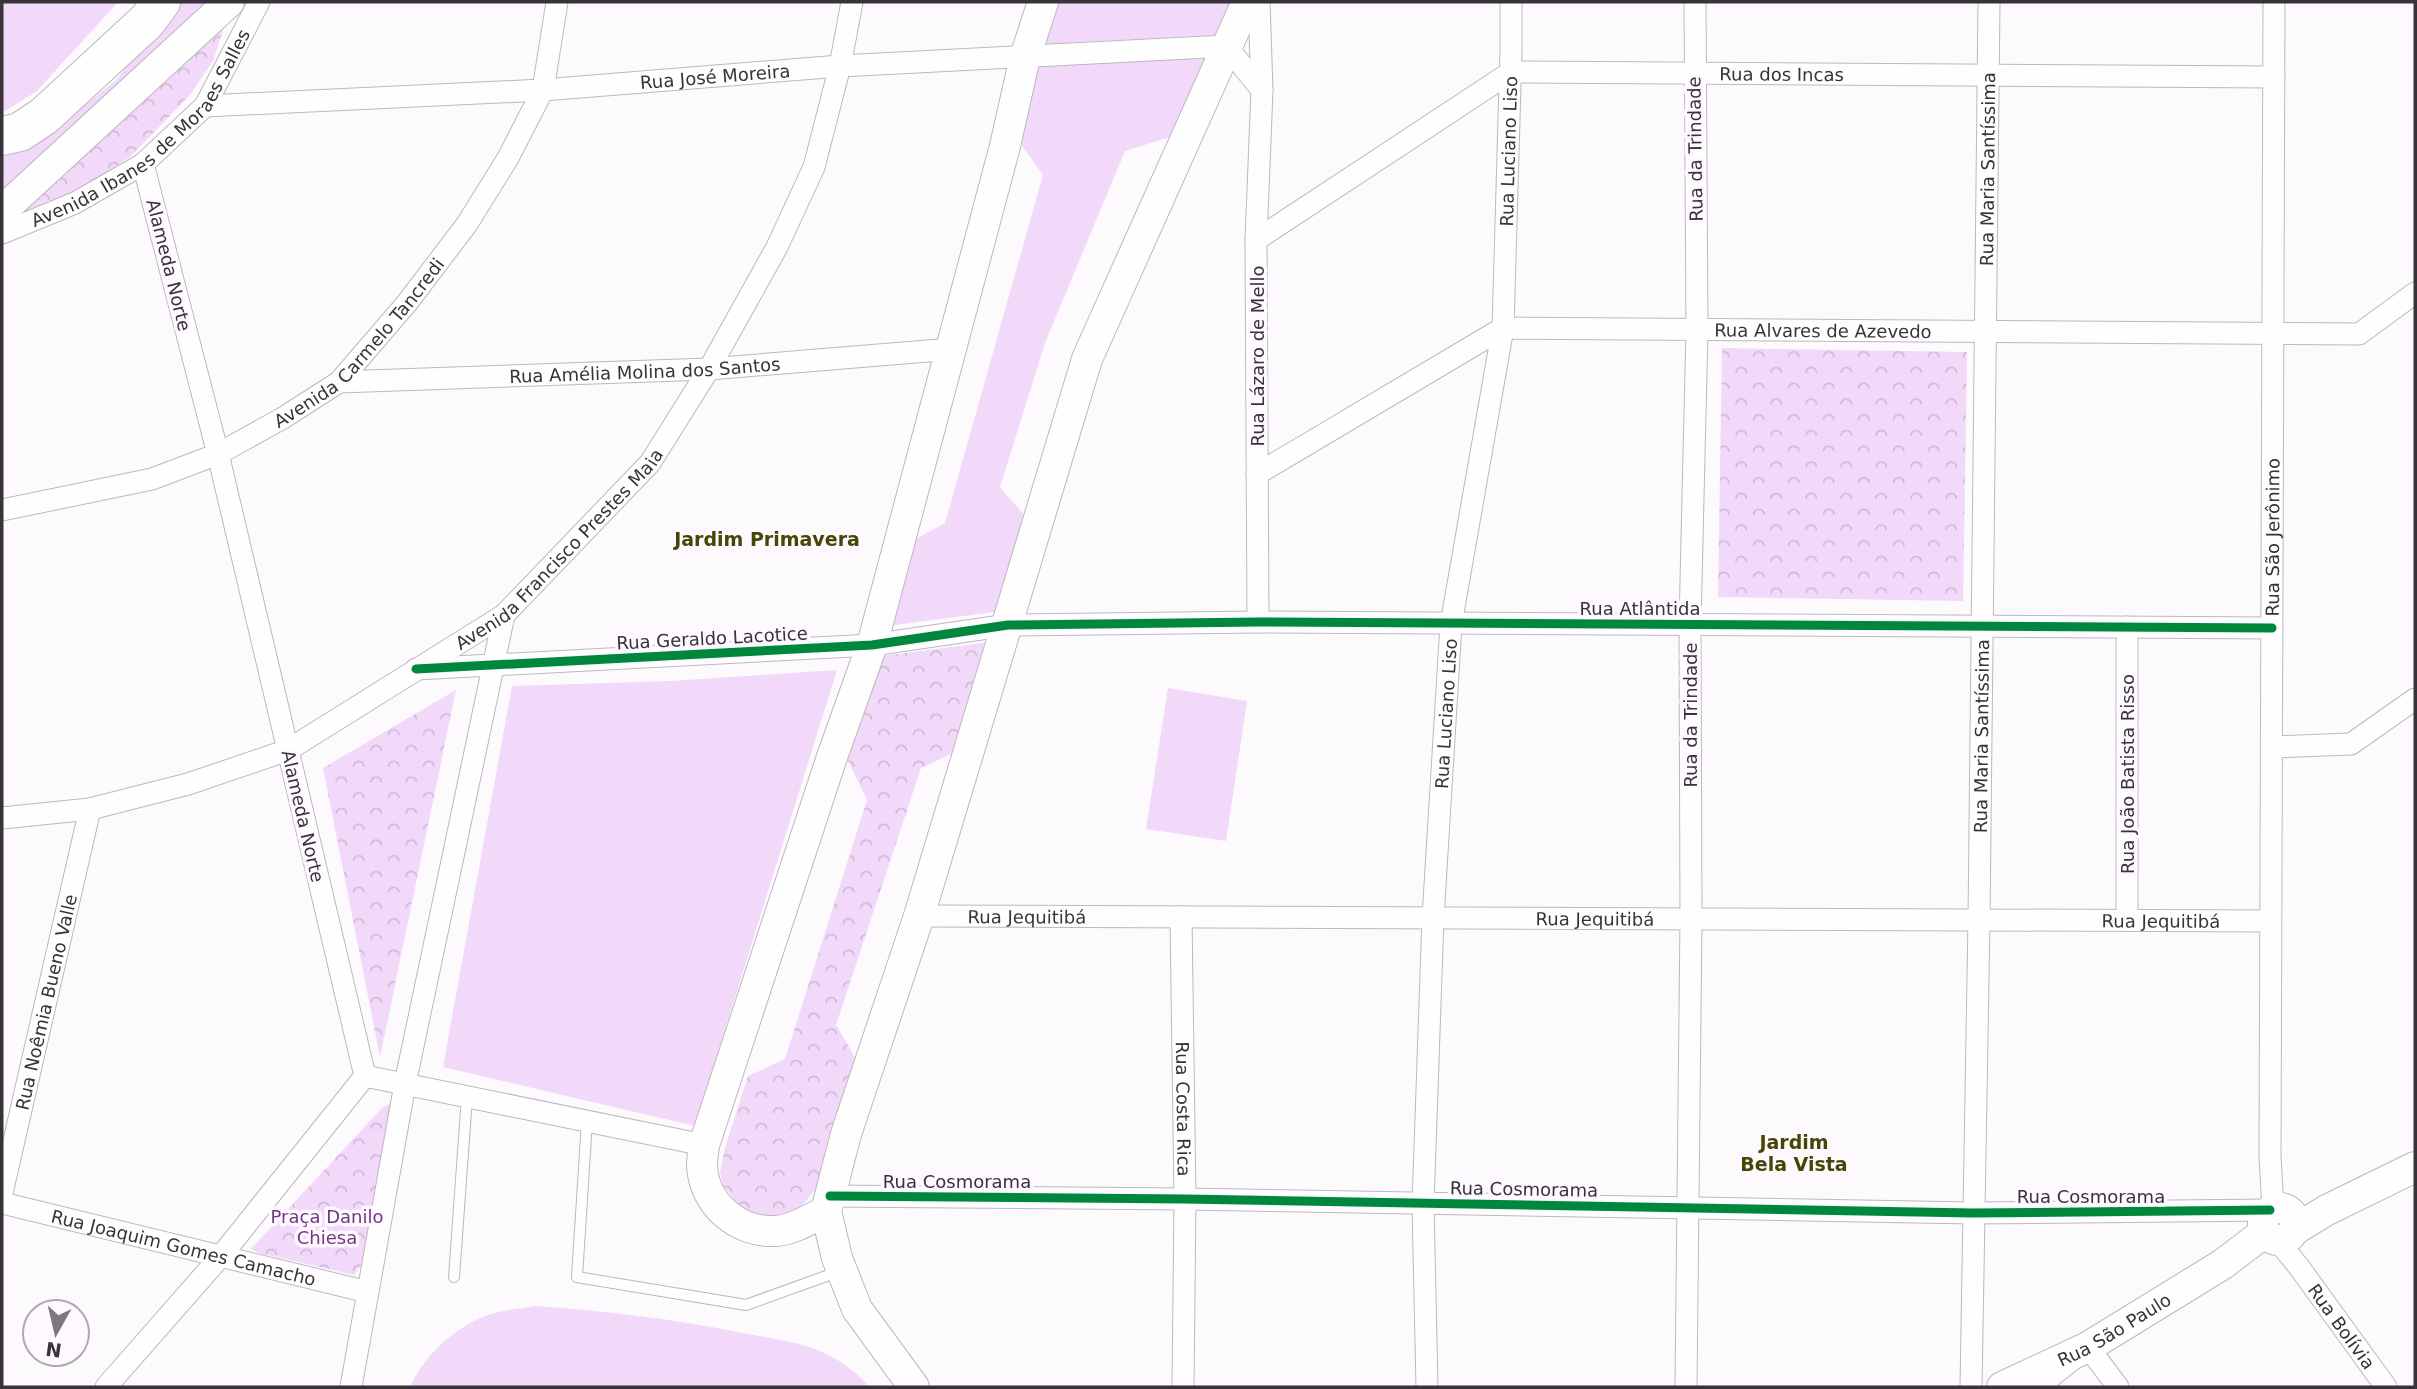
<svg xmlns="http://www.w3.org/2000/svg" width="2417" height="1389" font-family="'DejaVu Sans',sans-serif">
	<style>
		.green { fill: #f2d8f9 }
		.forest { fill: url(#forest-crowns) }
		.lines { fill: none; stroke-linecap: round; stroke-linejoin: round }
		.lane-casing { stroke: #bcb8be; stroke-width: 12 }
		.street-casing { stroke: #bcb8be; stroke-width: 23 }
		.secondary-casing { stroke: #bcb8be; stroke-width: 32 }
		.highway-casing { stroke: #bcb8be; stroke-width: 40 }
		.lane { stroke: #fffeff; stroke-width: 10 }
		.street { stroke: #fffeff; stroke-width: 21 }
		.secondary { stroke: #fffeff; stroke-width: 30 }
		.highway { stroke: #fffeff; stroke-width: 38 }
		.cycleway-casing { stroke: #fdf9fe; stroke-width: 13 }
		.cycleway { stroke: #00873e; stroke-width: 9 }
		.labels { text-anchor: middle; dominant-baseline: central; stroke-width: 7; stroke-linejoin: round; paint-order: stroke }
		.street-label { font-size: 18px; fill: #39323b; stroke: #fdf9fe }
		.park-label { font-size: 18px; fill: #713780; stroke: #fdf9fe }
		.neighbourhood-label { font-size: 19px; font-weight: bold; fill: #474605; stroke: #fdf9fe }
	</style>
	<defs>
		<pattern id="forest-crowns" width="20" height="18" patternUnits="userSpaceOnUse" patternTransform="scale(1.75)"><rect width="20" height="18" fill="#f2d8f9"/><path d="M2 6a3 3 0 1 1 6 0M12 15a3 3 0 1 1 6 0" fill="none" stroke="#d0bad6"/></pattern>
	</defs>
	<rect width="100%" height="100%" fill="#fcfafd"/>
	<g class="green">
		<polygon points="2,2 118,2 36,92 5,111 2,110"/>
		<polygon points="174,2 210,2 2,196 2,151 56,128 115,81 161,25"/>
		<polygon points="1058,2 1231,2 1215,35 1044,44"/>
		<polygon points="1208,56 1170,137 1125,151 1045,343 1000,487 1025,516 995,612 887,626 910,542 945,523 1043,175 1018,140 1038,66"/>
		<polygon points="837,670 695,1126 443,1067 512,686 672,681"/>
		<polygon points="1168,688 1247,701 1226,841 1146,829"/>
		<path d="M535,1306C605,1311 674,1319 743,1333C767,1338 794,1341 817,1350C836,1357 856,1371 869,1387H410C424,1356 453,1329 485,1316C501,1310 519,1309 535,1306Z"/>
	</g>
	<g class="forest">
		<polygon points="224,27 213,61 189,96 131,156 72,195 9,218"/>
		<polygon points="1722,348 1967,352 1963,601 1718,597"/>
		<polygon points="990,642 957,751 921,768 836,1025 856,1059 815,1190 799,1209 778,1215 759,1217 742,1210 723,1185 720,1172 725,1148 748,1076 785,1059 867,800 847,759 882,656"/>
		<polygon points="456,690 380,1057 323,768"/>
		<polygon points="391,1103 392,1111 361,1266 354,1275 259,1253 251,1249 382,1108"/>
	</g>
	<g class="lines">
		<g class="lane-casing">
			<g id="lane">
				<polyline points="587,1121 577,1277 746,1305 840,1271"/>
				<polyline points="454,1277 467,1097"/>
			</g>
		</g>
		<g class="street-casing">
			<g id="street">
				<path id="s1" d="M205,106L543,90L840,66L1226,46L1262,90"/>
				<path id="s2" d="M2,233L75,203L143,164L205,106L259,2"/>
				<path id="s3" d="M1256,240L1511,72L2274,77"/>
				<path id="s4" d="M339,382L709,369L952,349"/>
				<path id="s5" d="M1257,474L1503,328L2359,334L2415,293"/>
				<path id="s6" d="M2,510L152,479L218,454L283,418L339,382L407,303L467,224L508,158L543,90L557,2"/>
				<polyline points="1258,622 1256,240 1262,90 1259,2"/>
				<polyline points="2127,627 2127,920"/>
				<polyline points="416,669 872,645 1008,625 1258,622 2272,628"/>
				<polyline points="2272,747 2351,744 2415,699"/>
				<path id="s7" d="M2,818L90,809L188,784L288,750L504,615L650,463L709,369L777,247L814,167L840,66L852,2"/>
				<path id="s8" d="M919,916L2270,921"/>
				<path id="s9" d="M1181,917L1185,1199L1183,1387"/>
				<polyline points="365,1076 704,1145"/>
				<path id="s10" d="M2,1193L90,809"/>
				<polyline points="830,1196 1185,1199 1973,1213 2270,1210"/>
				<path id="s11" d="M2,1203L368,1292"/>
				<path id="s12" d="M2273,1209L2270,1157L2274,2"/>
				<path id="s13" d="M2277,1240L2299,1267L2386,1387"/>
				<polyline points="106,1387 221,1256 365,1076 218,454 143,164"/>
				<polyline points="351,1387 405,1084 504,615"/>
				<path id="s14" d="M1427,1387L1423,1204L1433,918L1451,624L1503,328L1511,51V2"/>
				<polyline points="1686,1387 1691,918 1690,624 1697,329 1695,2"/>
				<path id="s15" d="M1971,1387L1979,920L1989,2"/>
				<polyline points="2038,1387 2088,1347 2118,1387"/>
			</g>
		</g>
		<g class="secondary-casing">
			<g id="secondary">
				<polyline points="2,211 229,2"/>
				<circle cx="2279" cy="1224" r="16"/>
				<path d="M826,1211C810,1219 793,1230 775,1231C738,1233 704,1204 702,1166C702,1159 703,1152 704,1145L832,757L872,645L1005,146L1025,57L1043,2"/>
				<polyline points="2294,1230 2327,1210 2415,1167"/>
				<polyline points="914,1387 857,1309 837,1258 826,1211 846,1134 919,916 1087,359 1247,2"/>
				<path id="s16" d="M2002,1387L2088,1347L2223,1264L2265,1232"/>
			</g>
		</g>
		<g class="highway-casing">
			<polyline id="highway" points="2,136 20,132 44,116 147,21 161,2"/>
		</g>
		<use href="#lane" class="lane"/>
		<use href="#street" class="street"/>
		<use href="#secondary" class="secondary"/>
		<use href="#highway" class="highway"/>
		<g class="cycleway-casing">
			<g id="cycleway">
				<polyline points="416,669 872,645 1008,625 1258,622 2272,628"/>
				<polyline points="830,1196 1185,1199 1973,1213 2270,1210"/>
			</g>
		</g>
		<use href="#cycleway" class="cycleway"/>
	</g>
	<g class="labels">
		<g class="street-label">
			<text stroke="none"><textPath href="#s3" startOffset="576">Rua dos Incas</textPath></text>
			<text stroke="none"><textPath href="#s1" startOffset="511">Rua José Moreira</textPath></text>
			<text stroke="none"><textPath href="#s2" startOffset="180">Avenida Ibanes de Moraes Salles</textPath></text>
			<text transform="translate(1695 149) rotate(-91)">Rua da Trindade</text>
			<text stroke="none"><textPath href="#s14" startOffset="1241">Rua Luciano Liso</textPath></text>
			<text stroke="none"><textPath href="#s15" startOffset="1218">Rua Maria Santíssima</textPath></text>
			<text transform="translate(169 265) rotate(76)">Alameda Norte</text>
			<text stroke="none"><textPath href="#s5" startOffset="606">Rua Alvares de Azevedo</textPath></text>
			<text stroke="none"><textPath href="#s6" startOffset="406">Avenida Carmelo Tancredi</textPath></text>
			<text transform="translate(1257 356) rotate(-90)">Rua Lázaro de Mello</text>
			<text stroke="none"><textPath href="#s4" startOffset="306">Rua Amélia Molina dos Santos</textPath></text>
			<text stroke="none"><textPath href="#s12" startOffset="672">Rua São Jerônimo</textPath></text>
			<text stroke="none"><textPath href="#s7" startOffset="635">Avenida Francisco Prestes Maia</textPath></text>
			<text x="1640" y="608">Rua Atlântida</text>
			<text transform="translate(712 638) rotate(-3)">Rua Geraldo Lacotice</text>
			<text stroke="none"><textPath href="#s14" startOffset="674">Rua Luciano Liso</textPath></text>
			<text transform="translate(1690 715) rotate(-90)">Rua da Trindade</text>
			<text stroke="none"><textPath href="#s15" startOffset="651">Rua Maria Santíssima</textPath></text>
			<text transform="translate(2127 774) rotate(-90)">Rua João Batista Risso</text>
			<text transform="translate(303 816) rotate(77)">Alameda Norte</text>
			<text stroke="none"><textPath href="#s8" startOffset="108">Rua Jequitibá</textPath></text>
			<text stroke="none"><textPath href="#s8" startOffset="676">Rua Jequitibá</textPath></text>
			<text stroke="none"><textPath href="#s8" startOffset="1242">Rua Jequitibá</textPath></text>
			<text stroke="none"><textPath href="#s10" startOffset="196">Rua Noêmia Bueno Valle</textPath></text>
			<text stroke="none"><textPath href="#s9" startOffset="192">Rua Costa Rica</textPath></text>
			<text x="957" y="1181">Rua Cosmorama</text>
			<text transform="translate(1524 1189) rotate(1)">Rua Cosmorama</text>
			<text x="2091" y="1196">Rua Cosmorama</text>
			<text stroke="none"><textPath href="#s11" startOffset="187">Rua Joaquim Gomes Camacho</textPath></text>
			<text stroke="none"><textPath href="#s13" startOffset="108">Rua Bolívia</textPath></text>
			<text stroke="none"><textPath href="#s16" startOffset="126">Rua São Paulo</textPath></text>
		</g>
		<g class="park-label">
			<text x="327" y="1216">Praça Danilo<tspan x="327" dy="21">Chiesa</tspan></text>
		</g>
		<g class="neighbourhood-label">
			<text x="767" y="539">Jardim Primavera</text>
			<text x="1794" y="1142">Jardim<tspan x="1794" dy="22">Bela Vista</tspan></text>
		</g>
	</g>
	<rect width="2417" height="1389" fill="none" stroke="#39323b" stroke-width="7"/>
	<g transform="translate(56 1333) rotate(188)"><circle r="33" fill="#fdf9fe" stroke="#afa9b0" stroke-width="2"/>
	<path d="M0-5L12 26L0 18L-12 26Z" fill="#7d787f"/>
	<text y="-10" font-size="19" font-weight="bold" text-anchor="middle" fill="#39323b">N</text>
	</g>
</svg>
